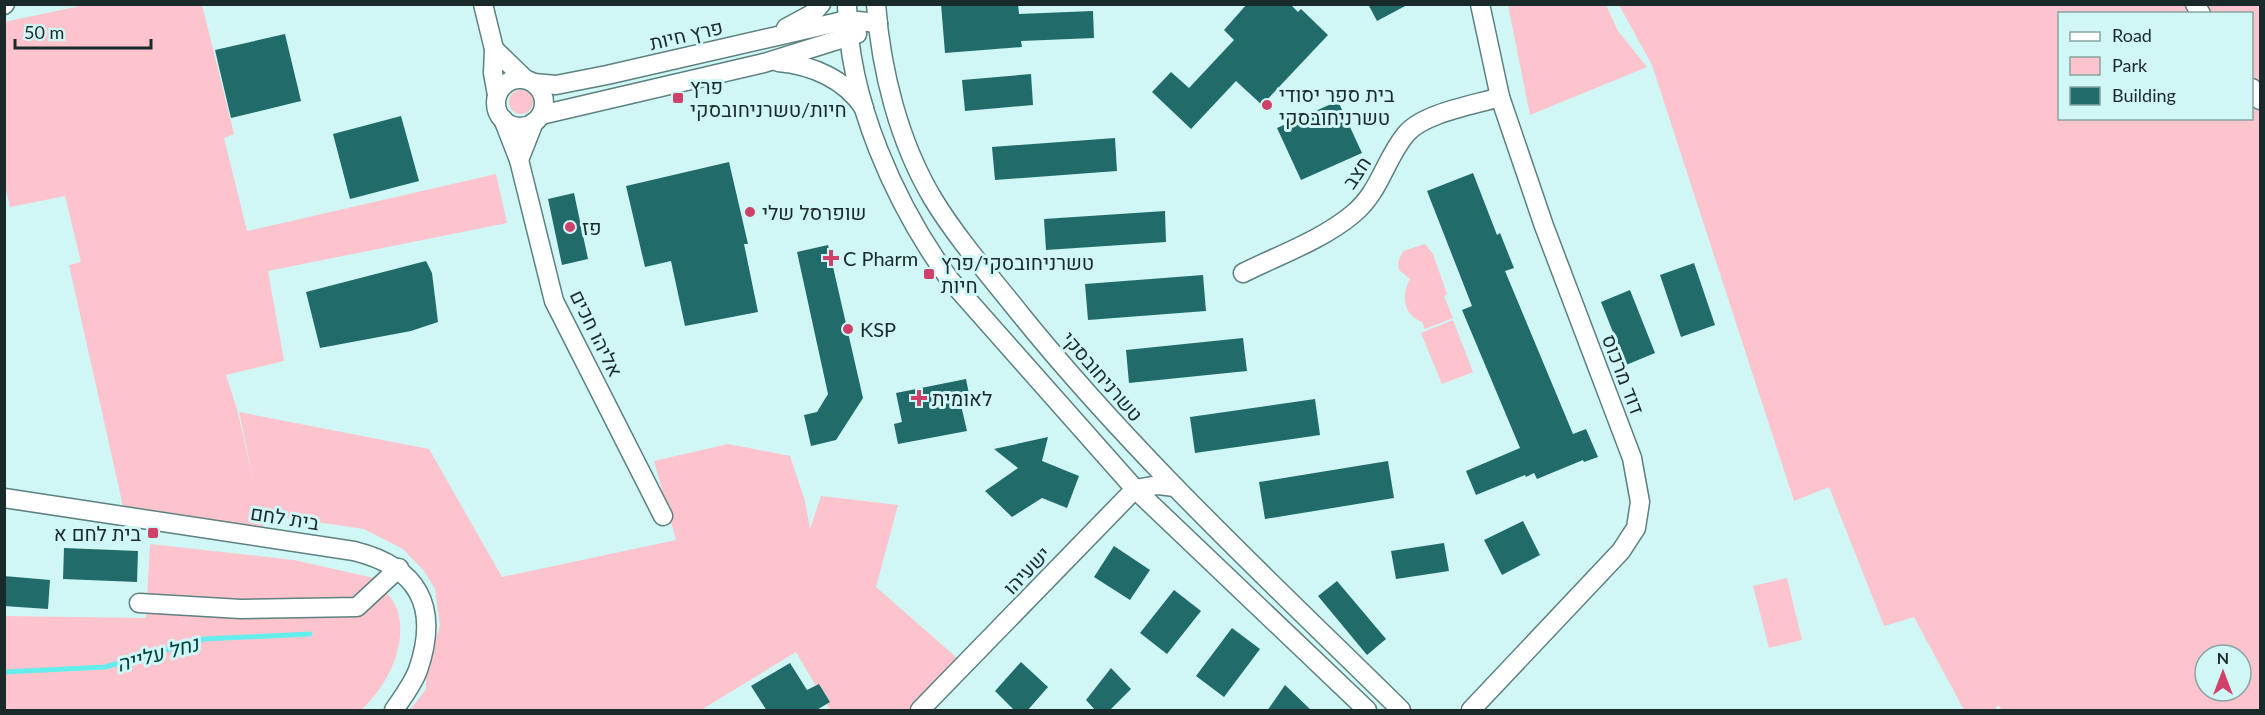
<svg xmlns="http://www.w3.org/2000/svg" width="2265" height="715" font-family="Lato,Heebo,sans-serif">
	<style>
		.green { fill: #fec4cd; fill-rule: evenodd }
		.lines { fill: none; stroke-linecap: round; stroke-linejoin: round }
		.stream { stroke: #64edec; stroke-width: 5 }
		.building { fill: #216c6b }
		.minor-casing { stroke: #5d8080; stroke-width: 21 }
		.minor { stroke: #fff; stroke-width: 18 }
		.poi-dot { fill: #cf4168; stroke: #d0f6f5; stroke-width: 2 }
		.labels { text-anchor: middle; dominant-baseline: central; stroke-width: 6; stroke-linejoin: round; paint-order: stroke }
		.street-label { font-size: 20px; fill: #1a2929; stroke: #d0f6f5 }
		.poi-label { font-size: 20px; fill: #1a2929; stroke: #d0f6f5; text-anchor: start }
		.water-label { font-size: 21px; font-style: italic; fill: #004343; stroke: #d0f6f5 }
	</style>
	<rect width="100%" height="100%" fill="#d0f6f5"/>
	<g class="green">
		<polygon points="85,5 202,5 234,134 224,138 247,231 496,174 507,223 268,271 284,361 226,375 237,409 254,483 239,412 429,449 502,577 676,540 654,461 728,444 790,456 805,501 810,529 821,496 898,505 876,587 957,658 914,710 830,710 796,652 701,710 410,710 426,689 426,674 440,625 435,589 424,571 403,549 364,529 261,514 264,529 123,506 69,265 81,262 65,196 10,207 4,181 4,22"/>
		<polygon points="1508,5 1606,5 1618,31 1647,67 1530,115"/>
		<path d="M1619,5H2260V710H2002L1998,705L1995,710H1964L1914,617L1884,626L1829,487L1794,501L1652,65ZM2060,14H2252V118H2060ZM2205,655H2241V691H2205Z"/>
		<circle cx="521" cy="102" r="12"/>
		<path d="M1425,244L1433,254L1447,294L1444,296L1453,318L1425,329L1422,322C1403,315 1401,295 1410,279L1399,270L1398,262L1403,251Z"/>
		<polygon points="1453,320 1473,372 1442,384 1421,333"/>
		<path d="M150,544L294,560L374,578C381,587 393,598 397,609C409,644 386,688 361,710H5V616L146,618Z"/>
		<polygon points="1787,578 1802,640 1769,648 1753,586"/>
	</g>
	<g class="lines">
		<polyline class="stream" points="4,672 105,667 204,639 310,634"/>
	</g>
	<g class="building">
		<polygon points="941,4 1018,4 1019,14 1093,11 1094,38 1021,41 1022,47 945,53"/>
		<polygon points="1247,4 1290,4 1298,12 1301,9 1328,35 1262,105 1236,81 1191,129 1152,92 1171,72 1189,88 1234,40 1224,30"/>
		<polygon points="1368,4 1409,4 1377,21"/>
		<polygon points="285,34 301,101 231,118 215,50"/>
		<polygon points="1031,74 1033,105 965,111 962,80"/>
		<polygon points="1338,101 1362,153 1301,180 1277,128"/>
		<polygon points="401,116 419,181 350,199 333,134"/>
		<polygon points="1115,138 1117,171 995,180 992,147"/>
		<polygon points="729,162 748,244 744,244 758,312 685,326 671,261 645,267 626,186"/>
		<polygon points="1473,173 1497,235 1500,233 1514,268 1505,271 1573,434 1586,429 1598,457 1584,462 1583,460 1537,479 1534,473 1526,477 1525,475 1476,495 1466,471 1520,448 1462,310 1472,306 1427,191"/>
		<polygon points="574,193 588,259 562,265 548,199"/>
		<polygon points="1165,211 1166,242 1046,250 1044,219"/>
		<polygon points="828,245 863,398 836,440 811,446 804,415 817,412 828,394 797,252"/>
		<polygon points="426,261 432,273 438,322 411,331 320,348 306,292"/>
		<polygon points="1694,263 1715,325 1681,337 1660,275"/>
		<polygon points="1203,275 1206,311 1088,320 1085,284"/>
		<polygon points="1630,290 1655,353 1626,365 1601,302"/>
		<polygon points="1243,338 1247,371 1129,383 1126,350"/>
		<polygon points="966,379 970,399 960,401 967,431 898,444 894,424 902,422 896,393"/>
		<polygon points="1315,399 1320,435 1195,453 1190,417"/>
		<polygon points="1048,437 1042,461 1079,476 1067,508 1042,498 1012,517 985,491 1018,468 994,449"/>
		<polygon points="1388,461 1394,498 1265,519 1259,482"/>
		<polygon points="1523,521 1540,555 1502,575 1484,540"/>
		<polygon points="1444,543 1449,571 1396,579 1391,551"/>
		<polygon points="1114,546 1150,570 1130,600 1094,577"/>
		<polygon points="64,548 138,551 137,582 63,579"/>
		<polygon points="4,576 50,580 48,609 4,606"/>
		<polygon points="1337,581 1386,639 1367,655 1318,596"/>
		<polygon points="1174,590 1201,611 1167,654 1140,633"/>
		<polygon points="1232,628 1260,649 1224,697 1196,676"/>
		<polygon points="1021,662 1048,687 1027,711 1015,711 995,691"/>
		<polygon points="790,663 807,690 819,684 830,702 815,711 767,711 751,686"/>
		<polygon points="1111,668 1131,689 1109,711 1096,711 1086,700"/>
		<polygon points="1285,685 1312,711 1267,711"/>
	</g>
	<g class="lines">
		<g class="minor-casing">
			<g id="minor">
				<polyline points="483,4 494,49 493,73 497,95"/>
				<path d="M847,4C848,100 895,204 950,280L1135,489L1367,710"/>
				<path d="M876,4C881,71 899,142 933,199C958,240 991,277 1021,315C1136,457 1271,582 1401,710"/>
				<polyline points="2195,4 2201,14"/>
				<polyline points="4,5 5,4"/>
				<polyline points="786,28 812,14 821,4"/>
				<polyline points="494,49 525,79"/>
				<path d="M778,62C812,65 845,79 864,108"/>
				<circle cx="520" cy="103" r="24"/>
				<polyline points="534,83 556,85 607,75 847,20 878,23"/>
				<polyline points="2252,88 2260,100"/>
				<polyline points="541,115 764,63 857,34"/>
				<polyline points="503,119 519,160 554,301 663,516"/>
				<polyline points="519,160 534,122"/>
				<path d="M1243,273C1279,255 1322,240 1353,214C1380,192 1385,159 1406,134C1423,113 1474,105 1500,97"/>
				<path d="M4,498L354,551C418,567 440,606 418,670C413,684 402,698 394,710"/>
				<polyline points="139,603 241,609 357,607 399,568"/>
				<polyline points="920,710 1135,489 1158,485 1175,487"/>
				<polyline points="1471,710 1621,551 1636,528 1640,502 1632,458 1544,226 1500,97 1480,4"/>
			</g>
		</g>
		<use href="#minor" class="minor"/>
	</g>
	<g class="poi-dot">
		<rect x="672" y="92" width="12" height="12" rx="3"/>
		<circle cx="1267" cy="105" r="6"/>
		<circle cx="750" cy="212" r="6"/>
		<circle cx="570" cy="227" r="6"/>
		<path d="M828 249h6v6h6v6h-6v6h-6v-6h-6v-6h6z"/>
		<rect x="923" y="268" width="12" height="12" rx="3"/>
		<circle cx="848" cy="329" r="6"/>
		<path d="M916 389h6v6h6v6h-6v6h-6v-6h-6v-6h6z"/>
		<rect x="147" y="527" width="12" height="12" rx="3"/>
	</g>
	<g class="labels">
		<g class="street-label">
			<text transform="translate(686 34) rotate(-13)">פרץ חיות</text>
			<text transform="translate(1356 172) rotate(-56)">חצב</text>
			<text transform="translate(597 333) rotate(64)">אליהו חכים</text>
			<text transform="translate(1624 374) rotate(69)">דוד מרכוס</text>
			<text transform="translate(1103 376) rotate(49)">טשרניחובסקי</text>
			<text transform="translate(285 517) rotate(9)">בית לחם</text>
			<text transform="translate(1026 570) rotate(-46)">ישעיהו</text>
		</g>
		<g class="poi-label">
			<text x="690" y="86">פרץ<tspan x="690" dy="23">חיות/טשרניחובסקי</tspan></text>
			<text x="1279" y="94">בית ספר יסודי<tspan x="1279" dy="23">טשרניחובסקי</tspan></text>
			<text x="762" y="212">שופרסל שלי</text>
			<text x="582" y="227">פז</text>
			<text x="843" y="258">C Pharm</text>
			<text x="941" y="262">טשרניחובסקי/פרץ<tspan x="941" dy="23">חיות</tspan></text>
			<text x="860" y="329">KSP</text>
			<text x="932" y="398">לאומית</text>
			<text x="141" y="533" text-anchor="end">בית לחם א</text>
		</g>
		<g class="water-label">
			<text transform="translate(157 653) rotate(-15)">נחל עלייה</text>
		</g>
	</g>
	<rect width="2265" height="715" fill="none" stroke="#1a2929" stroke-width="12"/>
	<rect x="2058" y="12" width="195" height="108" fill="#d0f6f5" stroke="#87a4a3" stroke-width="1.5"/>
	<rect x="2070" y="32" width="30" height="9" fill="#ffffff" stroke="#87a4a3" stroke-width="1.5"/>
	<text x="2112" y="42" font-size="18" fill="#1a2929">Road</text>
	<rect x="2070" y="57" width="30" height="18" fill="#fec4cd" stroke="#87a4a3" stroke-width="1.5"/>
	<text x="2112" y="72" font-size="18" fill="#1a2929">Park</text>
	<rect x="2070" y="87" width="30" height="18" fill="#216c6b" stroke="#87a4a3" stroke-width="1.5"/>
	<text x="2112" y="102" font-size="18" fill="#1a2929">Building</text>
	<g transform="translate(2223 673)"><circle r="28" fill="#d0f6f5" stroke="#87a4a3" stroke-width="1.5"/>
	<path d="M0-4.5L10 22L0 15L-10 22Z" fill="#cf4168"/>
	<text y="-9" font-size="16" font-weight="bold" text-anchor="middle" fill="#1a2929">N</text>
	</g>
	<path d="M15 39v9h136v-9" fill="none" stroke="#1a2929" stroke-width="3"/>
	<text x="24" y="39" font-size="18" fill="#1a2929" stroke="#d0f6f5" stroke-width="4.5" paint-order="stroke">50 m</text>
</svg>
